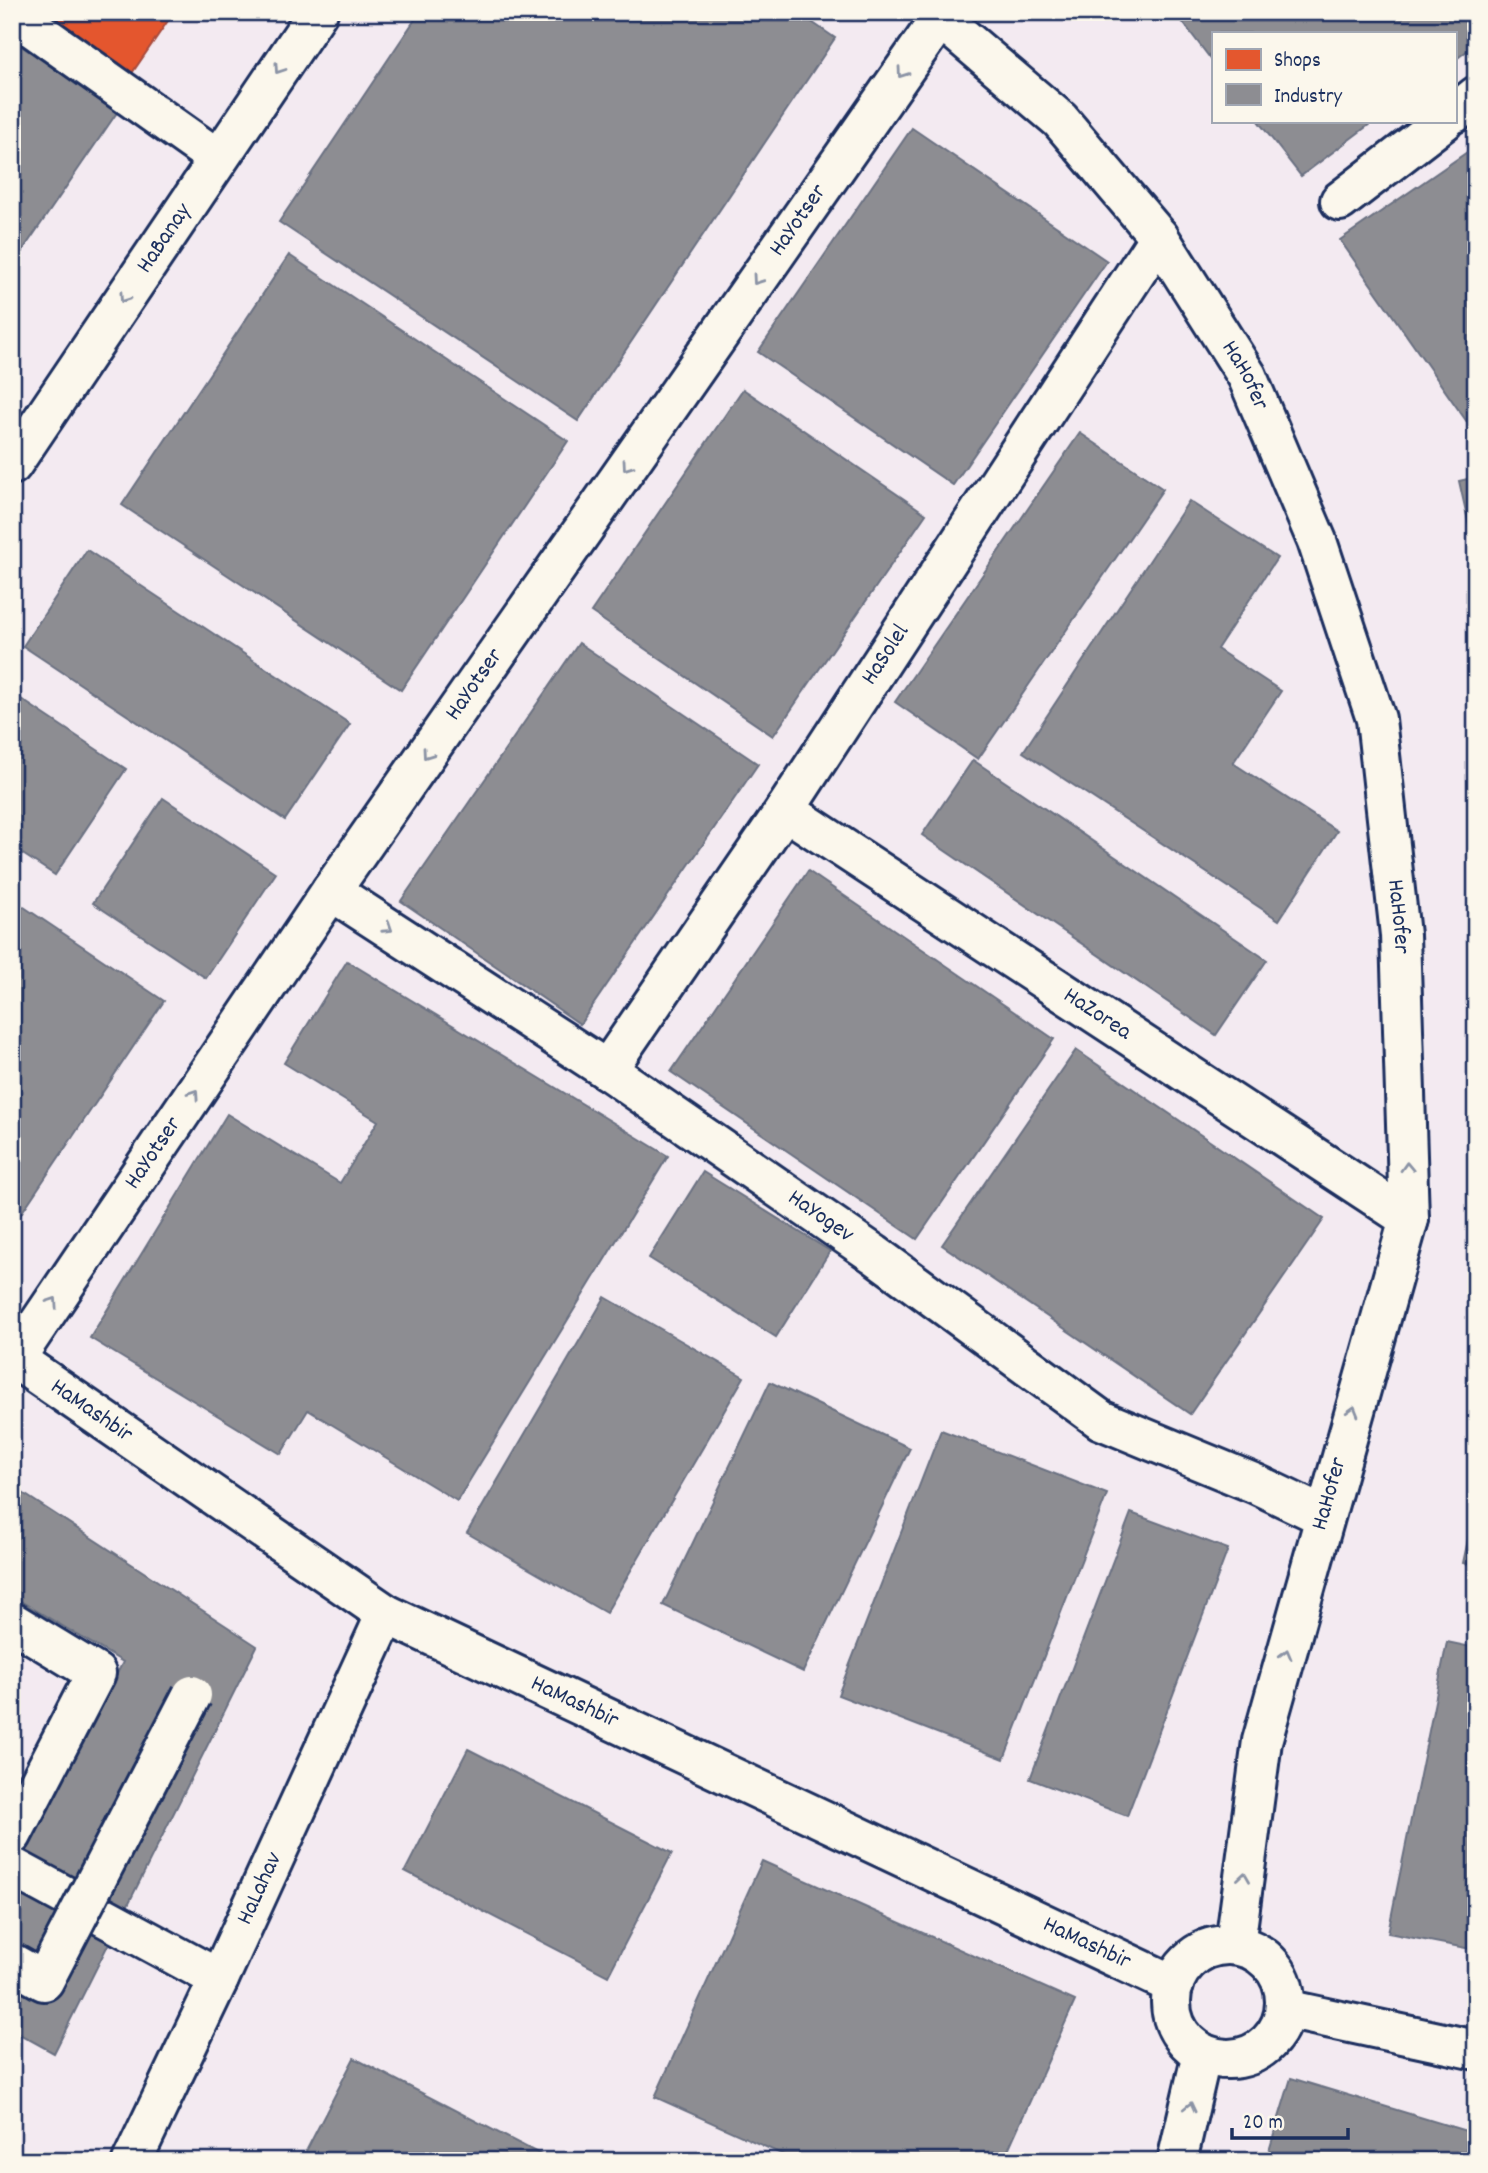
<svg xmlns="http://www.w3.org/2000/svg" width="1488" height="2173" font-family="Dekko,sans-serif">
	<style>
		.built { fill: #f3eaf1; fill-rule: evenodd }
		.shops { fill: #e4572e; stroke: #a84b3c; stroke-width: 2 }
		.industry { fill: #8d8d92; stroke: #6b7182; stroke-width: 2 }
		.lines { fill: none; stroke-linecap: round; stroke-linejoin: round }
		.minor-casing { stroke: #1b2f5e; stroke-width: 44 }
		.minor { stroke: #fbf7ec; stroke-width: 38 }
		.minor-bridge-casing { stroke: #1b2f5e; stroke-width: 44; stroke-linecap: butt }
		.minor-bridge { stroke: #fbf7ec; stroke-width: 38 }
		.oneway { stroke: #8b93a5 }
		.labels { text-anchor: middle; dominant-baseline: central; stroke-width: 7; stroke-linejoin: round; paint-order: stroke }
		.street-label { font-size: 24px; fill: #1b2f5e; stroke: #fbf7ec }
	</style>
	<rect width="100%" height="100%" fill="#fbf7ec"/>
	<filter id="ink" filterUnits="userSpaceOnUse"><feTurbulence type="fractalNoise" baseFrequency=".0143" numOctaves="2"/><feDisplacementMap in="SourceGraphic" scale="14" xChannelSelector="R" yChannelSelector="G"/><feConvolveMatrix kernelMatrix="1 2 1 2 8 2 1 2 1" color-interpolation-filters="sRGB"/></filter>
	<g filter="url(#ink)">
		<path class="built" d="M12,12H1476V2161H12ZM1213,33H1455V121H1213Z"/>
		<polygon class="shops" points="42,12 174,12 132,73"/>
		<g class="industry">
			<polygon points="420,12 797,12 835,38 578,421 279,222"/>
			<polygon points="1175,12 1476,12 1476,44 1455,60 1455,33 1213,33 1213,62"/>
			<polygon points="12,40 118,111 12,266"/>
			<polygon points="1258,121 1374,121 1301,176"/>
			<polygon points="912,128 1107,261 953,485 758,352"/>
			<polygon points="1476,146 1476,426 1472,429 1340,240"/>
			<polygon points="289,255 568,441 401,690 122,505"/>
			<polygon points="743,389 926,514 773,736 591,612"/>
			<polygon points="1080,433 1163,489 978,759 895,702"/>
			<polygon points="1476,477 1476,556 1459,481"/>
			<polygon points="1189,501 1277,558 1217,649 1281,691 1233,763 1337,831 1279,920 1023,752"/>
			<polygon points="87,550 350,724 285,820 23,646"/>
			<polygon points="579,643 758,764 580,1024 401,901"/>
			<polygon points="12,693 126,769 55,875 12,847"/>
			<polygon points="973,760 1267,960 1216,1035 922,835"/>
			<polygon points="163,798 276,873 206,978 93,903"/>
			<polygon points="1476,868 1476,942 1473,942"/>
			<polygon points="808,871 1054,1039 917,1239 671,1072"/>
			<polygon points="12,899 164,1001 12,1227"/>
			<polygon points="347,961 668,1156 457,1501 308,1410 281,1454 90,1338 227,1114 340,1183 378,1121 284,1063"/>
			<polygon points="1076,1050 1324,1219 1190,1414 942,1245"/>
			<polygon points="703,1172 830,1251 776,1337 649,1258"/>
			<polygon points="605,1297 744,1377 606,1613 467,1533"/>
			<polygon points="770,1382 910,1448 803,1672 663,1605"/>
			<polygon points="941,1430 1107,1494 1004,1759 838,1695"/>
			<polygon points="12,1486 257,1646 54,2053 12,2030 12,1881 123,1662 12,1596"/>
			<polygon points="1476,1503 1476,1566 1463,1563"/>
			<polygon points="1131,1513 1228,1549 1127,1816 1030,1779"/>
			<polygon points="1447,1642 1476,1648 1476,1950 1388,1933"/>
			<polygon points="468,1749 672,1853 608,1976 405,1871"/>
			<polygon points="762,1861 1075,2001 1003,2161 797,2161 655,2097"/>
			<polygon points="354,2058 553,2161 301,2161"/>
			<polygon points="1291,2078 1476,2134 1476,2161 1266,2161"/>
		</g>
		<g class="lines">
			<g class="minor-casing">
				<g id="minor">
					<path id="s1" d="M933,12L1060,120L1159,237L1247,376L1317,541L1376,719L1400,935L1409,1219L1262,1741L1235,1945"/>
					<polyline points="12,13 218,159"/>
					<polyline points="1455,113 1476,96"/>
					<polyline points="1340,201 1444,121"/>
					<path id="s2" d="M12,465L318,12"/>
					<path id="s3" d="M785,810L1409,1219"/>
					<path id="s4" d="M331,891L607,1070L874,1254L1101,1420L1256,1484L1323,1516"/>
					<path id="s5" d="M607,1070L785,810L1159,237"/>
					<path id="s6" d="M12,1357L386,1614L1174,1985"/>
					<path id="s7" d="M15,1359L331,891L941,17"/>
					<polyline points="12,1622 96,1673 12,1835"/>
					<polyline points="12,1867 219,1979"/>
					<circle cx="1228" cy="2002" r="57"/>
					<polyline points="1285,2009 1476,2050"/>
					<path id="s8" d="M132,2161L219,1979L386,1614"/>
					<polyline points="1177,2161 1202,2053"/>
				</g>
			</g>
			<use href="#minor" class="minor"/>
			<g class="minor-bridge-casing">
				<polyline id="minor-bridge" points="12,1963 44,1981 192,1695"/>
			</g>
			<use href="#minor-bridge" class="minor-bridge"/>
		</g>
		<defs><path id="oneway-chevron" d="M-2-3.5L2.5 0L-2 3.5" fill="none" stroke-width="1.6" stroke-linecap="round" stroke-linejoin="round" transform="scale(1.75)"/></defs>
		<g class="oneway">
			<use href="#oneway-chevron" transform="translate(279 69) rotate(124)"/>
			<use href="#oneway-chevron" transform="translate(902 73) rotate(125)"/>
			<use href="#oneway-chevron" transform="translate(757 280) rotate(125)"/>
			<use href="#oneway-chevron" transform="translate(124 298) rotate(124)"/>
			<use href="#oneway-chevron" transform="translate(627 466) rotate(125)"/>
			<use href="#oneway-chevron" transform="translate(427 754) rotate(125)"/>
			<use href="#oneway-chevron" transform="translate(388 928) rotate(33)"/>
			<use href="#oneway-chevron" transform="translate(194 1094) rotate(-56)"/>
			<use href="#oneway-chevron" transform="translate(1407 1167) rotate(-92)"/>
			<use href="#oneway-chevron" transform="translate(53 1302) rotate(-56)"/>
			<use href="#oneway-chevron" transform="translate(1353 1411) rotate(-74)"/>
			<use href="#oneway-chevron" transform="translate(1286 1654) rotate(-75)"/>
			<use href="#oneway-chevron" transform="translate(1244 1877) rotate(-82)"/>
			<use href="#oneway-chevron" transform="translate(1190 2107) rotate(-77)"/>
		</g>
	</g>
	<g class="labels">
		<g class="street-label">
			<text stroke="none"><textPath href="#s7" startOffset="1382">HaYotser</textPath></text>
			<text stroke="none"><textPath href="#s2" startOffset="273">HaBanay</textPath></text>
			<text stroke="none"><textPath href="#s1" startOffset="483">HaHofer</textPath></text>
			<text stroke="none"><textPath href="#s5" startOffset="500">HaSolel</textPath></text>
			<text stroke="none"><textPath href="#s7" startOffset="816">HaYotser</textPath></text>
			<text stroke="none"><textPath href="#s1" startOffset="1050">HaHofer</textPath></text>
			<text stroke="none"><textPath href="#s3" startOffset="373">HaZorea</textPath></text>
			<text stroke="none"><textPath href="#s7" startOffset="248">HaYotser</textPath></text>
			<text stroke="none"><textPath href="#s4" startOffset="588">HaYogev</textPath></text>
			<text stroke="none"><textPath href="#s6" startOffset="96">HaMashbir</textPath></text>
			<text transform="translate(1330 1494) rotate(-74)">HaHofer</text>
			<text stroke="none"><textPath href="#s6" startOffset="662">HaMashbir</textPath></text>
			<text stroke="none"><textPath href="#s8" startOffset="301">HaLahav</textPath></text>
			<text stroke="none"><textPath href="#s6" startOffset="1228">HaMashbir</textPath></text>
		</g>
	</g>
	<rect width="1488" height="2173" fill="none" stroke="#fbf7ec" stroke-width="42"/>
	<rect x="21" y="21" width="1446" height="2131" fill="none" stroke="#1b2f5e" stroke-width="2.5" filter="url(#ink)"/>
	<rect x="1212" y="32" width="245" height="91" fill="#fbf7ec" stroke="#a1a7b3" stroke-width="2"/>
	<rect x="1226" y="49" width="35" height="21" fill="#e4572e" stroke="#a1a7b3" stroke-width="2"/>
	<text x="1274" y="66" font-size="21" fill="#1b2f5e">Shops</text>
	<rect x="1226" y="84" width="35" height="21" fill="#8d8d92" stroke="#a1a7b3" stroke-width="2"/>
	<text x="1274" y="102" font-size="21" fill="#1b2f5e">Industry</text>
	<path d="M1232 2128v10h116v-10" fill="none" stroke="#1b2f5e" stroke-width="3.5"/>
	<text x="1243" y="2128" font-size="21" fill="#1b2f5e" stroke="#fbf7ec" stroke-width="5" paint-order="stroke">20 m</text>
</svg>
